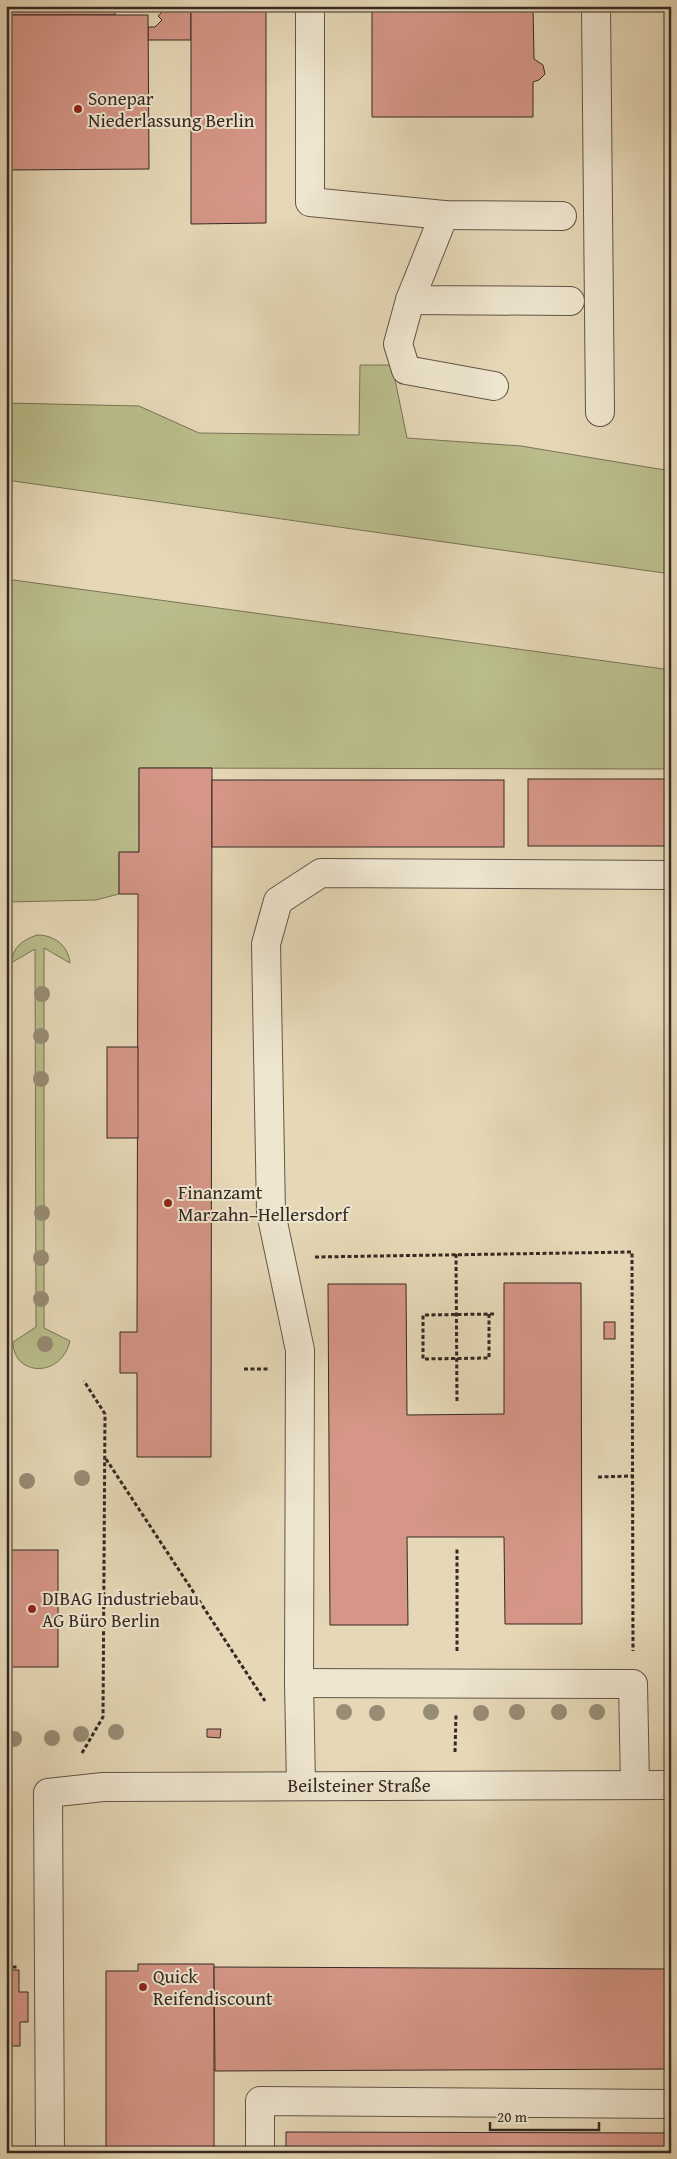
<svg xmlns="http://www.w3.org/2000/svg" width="677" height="2159" font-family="'Gentium Book Plus',serif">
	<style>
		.grass { fill: #babd8b; stroke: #787357 }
		.building { fill: #d59687; stroke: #352923 }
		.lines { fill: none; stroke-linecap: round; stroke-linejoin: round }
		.minor-casing { stroke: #615548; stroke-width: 30 }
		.path { stroke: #352923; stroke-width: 3; stroke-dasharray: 4 2.5; stroke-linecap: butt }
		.minor { stroke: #efe6d0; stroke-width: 28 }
		.tree { fill: #978c74 }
		.poi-dot { fill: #8f2418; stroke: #efe6d0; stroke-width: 2 }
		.labels { text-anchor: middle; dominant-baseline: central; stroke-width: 4; stroke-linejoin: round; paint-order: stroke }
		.poi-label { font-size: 19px; fill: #352923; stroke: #efe6d0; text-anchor: start }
		.street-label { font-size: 19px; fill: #352923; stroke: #efe6d0 }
	</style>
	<rect width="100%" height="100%" fill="#e6d8b7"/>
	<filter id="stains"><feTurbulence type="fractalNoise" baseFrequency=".004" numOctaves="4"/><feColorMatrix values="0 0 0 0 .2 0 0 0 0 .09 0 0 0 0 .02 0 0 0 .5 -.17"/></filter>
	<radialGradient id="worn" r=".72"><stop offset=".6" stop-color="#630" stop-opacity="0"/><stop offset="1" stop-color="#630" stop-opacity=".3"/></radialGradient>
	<g class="grass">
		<polygon points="360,365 392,365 407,438 521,446 671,471 671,574 6,480 6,403 139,406 199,433 359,435"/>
		<polygon points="6,579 671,670 671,769 139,768 139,852 119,853 119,894 96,900 6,902"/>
		<path d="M37,935C54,935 68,945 70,963L44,948V1328L70,1341C61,1379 13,1376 13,1342L36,1327L35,949L11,963C14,946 21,941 37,935Z"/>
	</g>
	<g class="building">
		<rect x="6" y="6" width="109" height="9"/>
		<polygon points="168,6 174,8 176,6 191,6 191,40 148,40 148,27 155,27 162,20 158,16"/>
		<polygon points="191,6 266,6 266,223 191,224"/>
		<polygon points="372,6 533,6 534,59 543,65 545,74 539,80 533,82 533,117 372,117"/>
		<polygon points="6,15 148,15 149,169 6,170"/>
		<polygon points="139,768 212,768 211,1457 137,1457 137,1373 120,1373 120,1332 137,1332 138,894 119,894 119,852 139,852"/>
		<rect x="528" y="779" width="143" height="67"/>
		<rect x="212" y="780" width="292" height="67"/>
		<rect x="107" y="1047" width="31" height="91"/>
		<polygon points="504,1283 581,1283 582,1624 505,1624 504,1537 407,1537 408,1625 330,1625 328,1284 406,1284 407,1415 504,1414"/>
		<rect x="604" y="1322" width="11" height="17"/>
		<rect x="6" y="1550" width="52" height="117"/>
		<polygon points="207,1729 221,1729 220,1738 207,1737"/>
		<polygon points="138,1964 214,1964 214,2153 106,2153 106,1971 138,1971"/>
		<polygon points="214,1967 671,1969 671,2069 215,2071"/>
		<polygon points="6,1970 19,1970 19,1992 28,1992 28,2022 20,2022 20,2046 6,2046"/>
		<polygon points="286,2132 671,2133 671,2153 286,2153"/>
	</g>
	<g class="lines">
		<g class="minor-casing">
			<g id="minor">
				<polyline points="310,6 310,202 444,215 562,216"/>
				<polyline points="596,6 600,412"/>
				<polyline points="444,215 410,300 570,301"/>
				<polyline points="410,300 398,344 406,370 494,386"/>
				<polyline points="299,1683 633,1684 635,1785"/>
				<polyline points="301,1785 299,1683 300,1350 271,1213 266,944 278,901 321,873 671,875"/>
				<polyline points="50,2153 48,1793 103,1787 671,1785"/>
				<polyline points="260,2153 260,2101 671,2104"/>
			</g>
		</g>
		<g class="path">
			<polyline points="456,1254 457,1403"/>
			<polyline points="315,1257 632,1252 633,1651"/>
			<polyline points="489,1314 489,1358 423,1359 423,1315 494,1314"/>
			<polyline points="244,1369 268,1369"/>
			<polyline points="106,1459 265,1701"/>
			<polyline points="598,1477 632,1476"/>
			<polyline points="457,1651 457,1547"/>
			<polyline points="455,1752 456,1715"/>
			<polyline points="82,1753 103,1717 105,1414 84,1381"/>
			<polyline points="6,1967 18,1967"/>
		</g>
		<use href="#minor" class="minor"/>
	</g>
	<g class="tree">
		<circle cx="42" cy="994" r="8"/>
		<circle cx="41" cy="1036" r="8"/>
		<circle cx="41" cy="1079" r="8"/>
		<circle cx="42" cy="1213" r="8"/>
		<circle cx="41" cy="1258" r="8"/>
		<circle cx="41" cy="1299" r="8"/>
		<circle cx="45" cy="1344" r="8"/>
		<circle cx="82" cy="1478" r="8"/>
		<circle cx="27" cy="1481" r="8"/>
		<circle cx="344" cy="1712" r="8"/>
		<circle cx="431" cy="1712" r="8"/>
		<circle cx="517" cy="1712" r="8"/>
		<circle cx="559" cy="1712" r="8"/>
		<circle cx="597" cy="1712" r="8"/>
		<circle cx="377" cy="1713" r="8"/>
		<circle cx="481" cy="1713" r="8"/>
		<circle cx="116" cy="1732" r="8"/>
		<circle cx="81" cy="1734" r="8"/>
		<circle cx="52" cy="1738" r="8"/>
		<circle cx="14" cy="1739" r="8"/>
	</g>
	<g class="poi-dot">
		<circle cx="78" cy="109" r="5"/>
		<circle cx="168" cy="1203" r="5"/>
		<circle cx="32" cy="1609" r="5"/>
		<circle cx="143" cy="1987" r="5"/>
	</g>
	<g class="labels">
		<g class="poi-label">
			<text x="88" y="98">Sonepar<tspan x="88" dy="22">Niederlassung Berlin</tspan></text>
			<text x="178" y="1192">Finanzamt<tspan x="178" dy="22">Marzahn–Hellersdorf</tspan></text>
			<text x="42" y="1598">DIBAG Industriebau<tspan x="42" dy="22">AG Büro Berlin</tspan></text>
			<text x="153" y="1976">Quick<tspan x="153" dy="22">Reifendiscount</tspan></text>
		</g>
		<g class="street-label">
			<text x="359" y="1785">Beilsteiner Straße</text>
		</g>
	</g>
	<rect width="677" height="2159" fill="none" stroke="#e6d8b7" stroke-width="25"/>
	<rect x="8" y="8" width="662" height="2144" fill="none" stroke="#352923" stroke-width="2.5"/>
	<rect x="12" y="12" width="652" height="2134" fill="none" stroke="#352923"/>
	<path d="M490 2122v8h109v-8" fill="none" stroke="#352923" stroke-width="2.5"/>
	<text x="497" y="2122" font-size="15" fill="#352923" stroke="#efe6d0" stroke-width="4" paint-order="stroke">20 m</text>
	<rect width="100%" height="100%" filter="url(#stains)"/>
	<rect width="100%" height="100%" fill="url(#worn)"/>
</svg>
